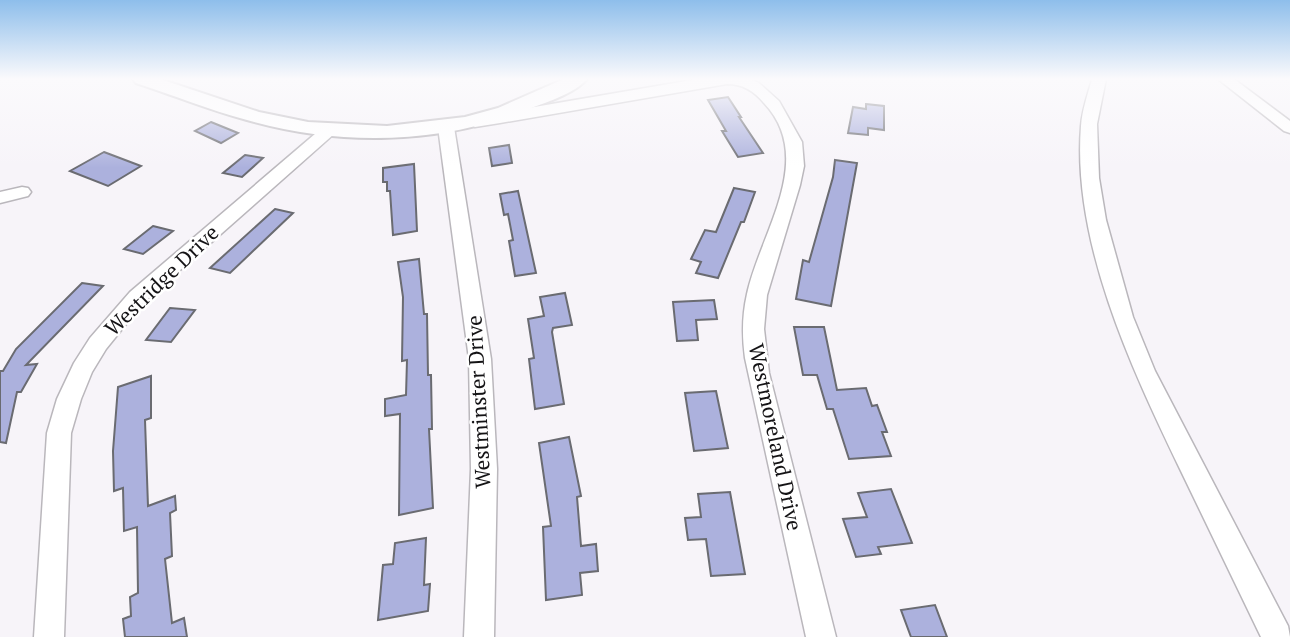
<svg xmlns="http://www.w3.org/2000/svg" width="1290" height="637" font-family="'PT Serif',serif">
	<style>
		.building { fill: #acb1dd; stroke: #6a6b71; stroke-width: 2 }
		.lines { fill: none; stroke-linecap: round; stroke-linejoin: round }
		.minor-casing { stroke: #bab7bc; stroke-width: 3 }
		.major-casing { stroke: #bab7bc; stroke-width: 4 }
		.minor { fill: #fff; fill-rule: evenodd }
		.major { fill: #fff; fill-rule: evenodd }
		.labels { text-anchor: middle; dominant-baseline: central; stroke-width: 5; stroke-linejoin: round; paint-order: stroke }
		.street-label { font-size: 21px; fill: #141315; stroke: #fff }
	</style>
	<rect width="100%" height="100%" fill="#f7f4f9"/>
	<g class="building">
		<polygon points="728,97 741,117 739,117 763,153 738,157 722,131 726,131 708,100"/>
		<polygon points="866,104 884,106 884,130 868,128 868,135 848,133 853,107 866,109"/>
		<polygon points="211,122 238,133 221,143 195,131"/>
		<polygon points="509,145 512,163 492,166 489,148"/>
		<polygon points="104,152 141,166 108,186 70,171"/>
		<polygon points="245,155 263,158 242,177 223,173"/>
		<polygon points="835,160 857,163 831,306 796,299 803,260 809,262 833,177"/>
		<polygon points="414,164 417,231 393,235 390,191 387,191 387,182 383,182 383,168"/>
		<polygon points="734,188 755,192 744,222 741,222 718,278 696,273 701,262 691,259 705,230 716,232"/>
		<polygon points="518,191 536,273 515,276 509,241 513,240 508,214 504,215 500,194"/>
		<polygon points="275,209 293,213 230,273 210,268"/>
		<polygon points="153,226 173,231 143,254 124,249"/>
		<polygon points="419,259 424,314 427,314 428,375 431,375 432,429 429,429 433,508 399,515 400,414 385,416 385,399 406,395 407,360 402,361 403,297 398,262"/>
		<polygon points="82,283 103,286 26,365 37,364 21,392 17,392 6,443 0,442 0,371 3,371 16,349"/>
		<polygon points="565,293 572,325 553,328 552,332 564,404 535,409 529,359 534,358 528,319 544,316 540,297"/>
		<polygon points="714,300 717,319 696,320 698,340 677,341 673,302"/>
		<polygon points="170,308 195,310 171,342 146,340"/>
		<polygon points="794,327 824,327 837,390 866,388 872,406 877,405 887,432 882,432 891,456 849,459 833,409 827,409 817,375 803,375"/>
		<polygon points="151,376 151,418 145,420 148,506 175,496 176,510 170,513 172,556 165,559 172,623 184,618 187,637 125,637 123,619 131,616 130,597 138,593 137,527 124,531 123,488 114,491 113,451 118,387"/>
		<polygon points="716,391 728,448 694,451 685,393"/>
		<polygon points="569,437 581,496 577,497 581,546 596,544 598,571 580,573 582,595 546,600 543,527 551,526 539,443"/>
		<polygon points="891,489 912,543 878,547 881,554 856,557 843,519 867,517 858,493"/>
		<polygon points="730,492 745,574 711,576 706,539 688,540 685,518 701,517 698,494"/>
		<polygon points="426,538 424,585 430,584 428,611 378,620 383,565 393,564 395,543"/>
		<polygon points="935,605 947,637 911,637 901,610"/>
	</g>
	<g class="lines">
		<g class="minor-casing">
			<g id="minor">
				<path d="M698,79H750L759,83L779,101L802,142L804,166L800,185L767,295L764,329L769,373L836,637H806L745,358C742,336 742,316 747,294C760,233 817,159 764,103C754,91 743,84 727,84L500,123L475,127L467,122L475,117Z"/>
				<path d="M1092,79H1106L1097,124L1099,178L1106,220L1133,317L1155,371L1288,626L1290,637H1261C1234,581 1207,525 1180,469C1131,367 1072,242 1081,126C1082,110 1088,94 1092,79Z"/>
				<polygon points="1218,79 1234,79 1290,121 1290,133 1284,131"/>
				<polygon points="446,122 454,127 491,359 497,469 494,637 464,637 471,469 469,359 438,127"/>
				<polygon points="328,126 336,131 334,134 144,302 106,349 92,372 81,399 71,433 64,637 34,637 47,433 57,399 74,363 90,338 130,292 322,128"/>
				<polygon points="22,187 28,188 31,192 28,196 0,203 0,192"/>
			</g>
		</g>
		<g class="major-casing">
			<path id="major" d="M133,79H160L259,112L308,122L387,126L465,117L498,108L564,79H587C576,93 542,104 526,110C437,145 338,146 247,120C209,110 173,95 136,83Z"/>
		</g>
		<use href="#minor" class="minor"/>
		<use href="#major" class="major"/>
	</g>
	<linearGradient id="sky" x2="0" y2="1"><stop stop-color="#8ebeeb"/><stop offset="0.47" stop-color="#fbfafc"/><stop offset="1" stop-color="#fbfafc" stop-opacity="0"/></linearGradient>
	<rect width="1290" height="168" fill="url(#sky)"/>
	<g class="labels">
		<g class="street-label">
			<text transform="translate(161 280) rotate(-44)">Westridge Drive</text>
			<text transform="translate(478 402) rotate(-93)">Westminster Drive</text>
			<text transform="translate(776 437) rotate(78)">Westmoreland Drive</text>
		</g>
	</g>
</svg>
